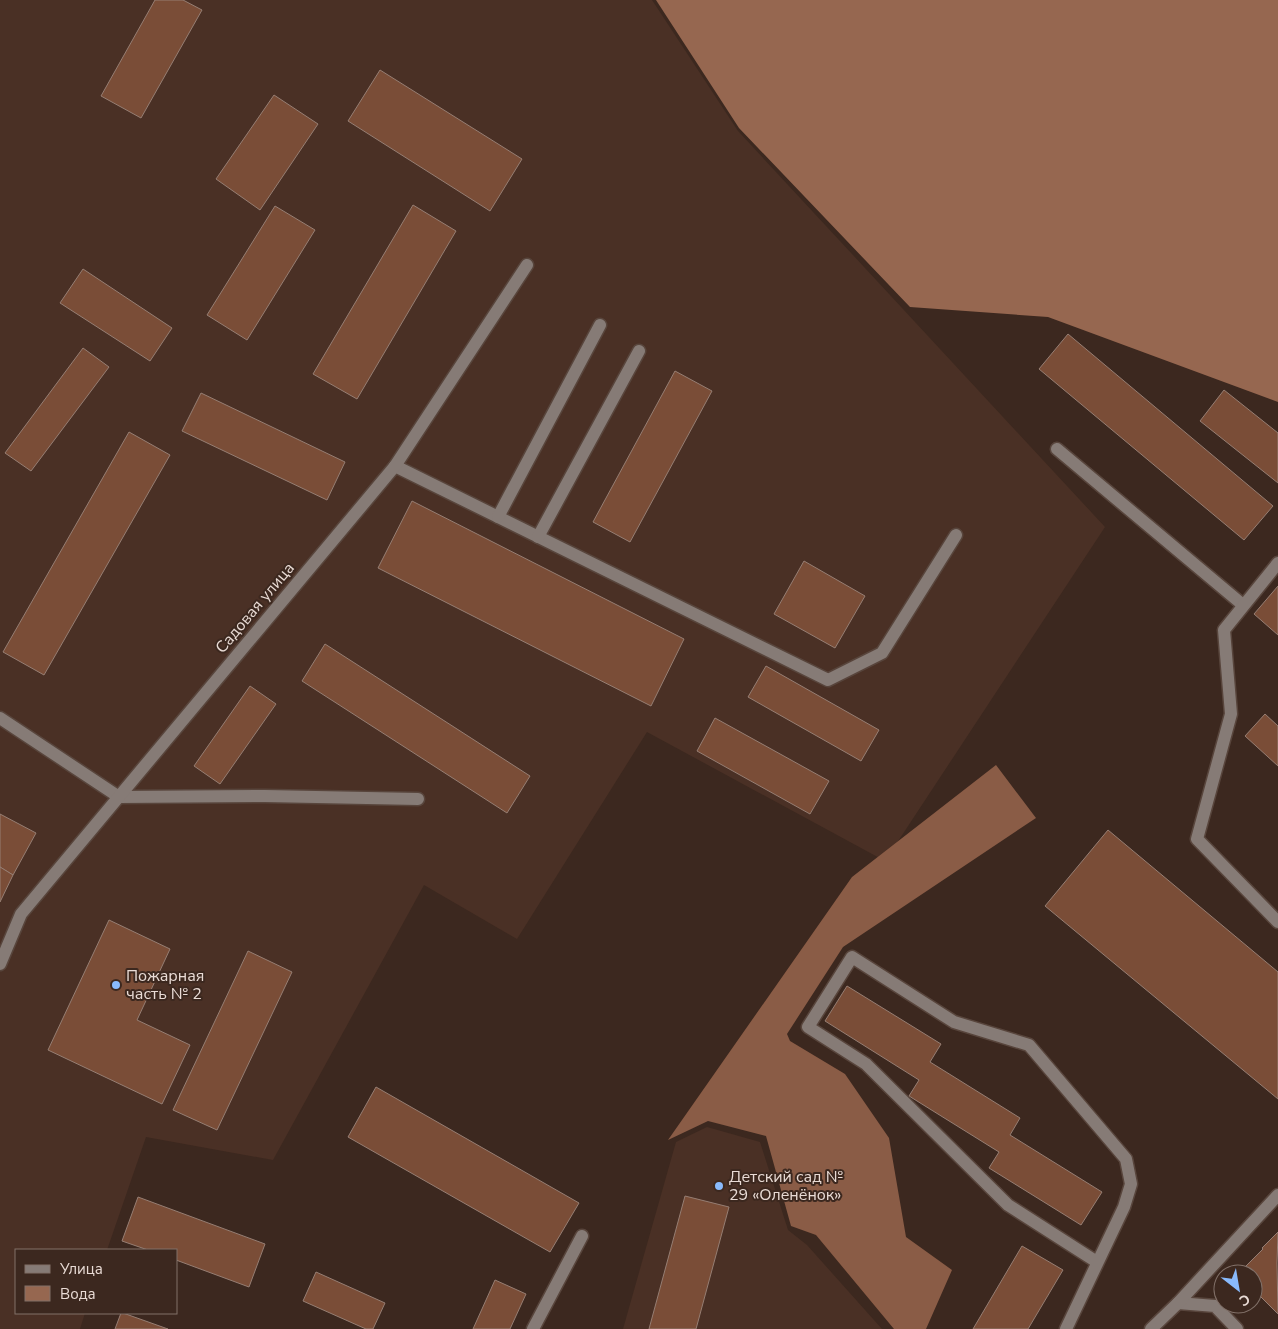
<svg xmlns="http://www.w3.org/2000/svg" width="1278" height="1329" font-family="'Nunito Sans',sans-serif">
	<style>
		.built { fill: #4a3025 }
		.forest { fill: #8a5c46 }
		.water { fill: #966750 }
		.building { fill: #7a4d37; stroke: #967e73 }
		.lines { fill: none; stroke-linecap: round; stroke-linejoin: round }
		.minor-casing { stroke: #58453c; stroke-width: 15 }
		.minor { stroke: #867b76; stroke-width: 12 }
		.poi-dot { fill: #89bafc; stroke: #3c281f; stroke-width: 2 }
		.labels { text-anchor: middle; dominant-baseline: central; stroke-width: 4; stroke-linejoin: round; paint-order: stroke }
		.street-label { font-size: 16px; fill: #e9dbd5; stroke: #3c281f }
		.poi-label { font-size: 16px; fill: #e9dbd5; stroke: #3c281f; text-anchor: start }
	</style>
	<rect width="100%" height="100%" fill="#3c281f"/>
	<g class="built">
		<polygon points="0,0 652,0 738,131 1105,527 885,861 647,732 517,939 424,885 273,1160 146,1137 107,1250 16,1250 16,1313 85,1313 80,1329 0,1329"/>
		<polygon points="707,1127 760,1142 788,1230 807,1245 882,1329 623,1329 676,1142"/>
	</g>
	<polygon class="forest" points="996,765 1036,818 843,947 787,1034 790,1041 845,1074 889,1138 906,1237 952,1270 926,1329 894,1329 816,1235 791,1226 766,1136 708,1121 668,1140 852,877"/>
	<polygon class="water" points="656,0 1278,0 1278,402 1048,317 910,307 739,128"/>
	<g class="building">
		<polygon points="155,0 183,0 202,10 141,118 101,96"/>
		<polygon points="380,70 522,159 490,211 348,121"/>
		<polygon points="274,95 318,124 260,210 216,179"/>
		<polygon points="413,205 456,231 357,399 313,374"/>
		<polygon points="275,206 315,230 247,340 207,315"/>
		<polygon points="83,269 172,328 150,361 60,303"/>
		<polygon points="1068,334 1273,506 1244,540 1039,369"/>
		<polygon points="83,348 109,367 31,471 5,453"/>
		<polygon points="675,371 712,391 630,542 593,522"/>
		<polygon points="1224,390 1278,433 1278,483 1200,421"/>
		<polygon points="201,393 345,462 327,500 182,431"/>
		<polygon points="129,432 170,455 44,675 3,652"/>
		<polygon points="412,501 684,639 651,706 378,568"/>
		<polygon points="804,561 865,596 835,648 774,614"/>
		<polygon points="1278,586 1278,635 1254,614"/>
		<polygon points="325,644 530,776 507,813 302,681"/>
		<polygon points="766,666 879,730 861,761 748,697"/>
		<polygon points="250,686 276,704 220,784 194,766"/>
		<polygon points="1265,714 1278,726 1278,766 1245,736"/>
		<polygon points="715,718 829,781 810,814 697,751"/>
		<polygon points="0,814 36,833 13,875 0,867"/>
		<polygon points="1108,830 1278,972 1278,1099 1045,906"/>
		<polygon points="0,867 13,875 0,902"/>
		<polygon points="109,920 170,949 137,1020 190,1045 162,1104 48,1050"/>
		<polygon points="248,951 292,972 217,1130 173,1110"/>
		<polygon points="847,986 941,1044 930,1062 1020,1118 1010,1135 1102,1192 1081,1225 989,1168 999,1152 909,1096 919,1080 825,1021"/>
		<polygon points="376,1087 579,1203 550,1252 348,1137"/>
		<polygon points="685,1196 729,1207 696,1329 649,1329"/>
		<polygon points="138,1197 265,1244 249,1287 176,1260 176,1250 148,1250 122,1241"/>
		<polygon points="1278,1232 1277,1263 1278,1314 1253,1289 1253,1274 1238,1274 1263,1249 1262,1248"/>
		<polygon points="1022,1246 1063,1270 1028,1329 973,1329"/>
		<polygon points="316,1272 385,1303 373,1329 366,1329 303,1301"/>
		<polygon points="495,1280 526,1294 510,1329 473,1329"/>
		<polygon points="1231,1304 1248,1304 1239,1312"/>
		<polygon points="121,1313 123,1313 168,1329 115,1329"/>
	</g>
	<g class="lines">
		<g class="minor-casing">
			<g id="minor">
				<polyline points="1057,449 1243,605"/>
				<polyline points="395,466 828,680 882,653 956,535"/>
				<polyline points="498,517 600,325"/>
				<polyline points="538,537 639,351"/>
				<polyline points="1278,563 1224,630 1231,714 1197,839 1278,922"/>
				<polyline points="0,718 119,797 265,796 418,799"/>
				<polyline points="0,964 21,914 395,466 527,265"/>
				<polyline points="1178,1303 1215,1306 1237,1329"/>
				<polyline points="533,1329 582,1236"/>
				<polyline points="1066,1329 1124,1207 1131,1184 1126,1159 1029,1045 954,1022 852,957 808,1027 866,1064 1008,1205 1097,1262"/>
				<polyline points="1151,1329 1178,1303 1278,1195"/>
			</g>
		</g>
		<use href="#minor" class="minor"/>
	</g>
	<g class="poi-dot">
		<circle cx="116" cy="985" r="5"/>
		<circle cx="719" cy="1186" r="5"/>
	</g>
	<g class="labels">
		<g class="street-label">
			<text transform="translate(255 608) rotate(-50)">Садовая улица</text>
		</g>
		<g class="poi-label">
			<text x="126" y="976">Пожарная<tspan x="126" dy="18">часть № 2</tspan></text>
			<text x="729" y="1177">Детский сад №<tspan x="729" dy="18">29 «Оленёнок»</tspan></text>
		</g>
	</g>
	<rect x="15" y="1249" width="162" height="65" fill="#3c281f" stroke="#817068"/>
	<rect x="25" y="1265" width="25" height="8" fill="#867b76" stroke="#817068"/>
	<text x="60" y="1274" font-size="15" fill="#e9dbd5">Улица</text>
	<rect x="25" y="1286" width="25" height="15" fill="#966750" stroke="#817068"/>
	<text x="60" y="1299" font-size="15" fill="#e9dbd5">Вода</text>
	<g transform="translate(1238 1289) rotate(149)"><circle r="24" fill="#3c281f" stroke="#817068"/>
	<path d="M0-4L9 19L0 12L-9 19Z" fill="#89bafc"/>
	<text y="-8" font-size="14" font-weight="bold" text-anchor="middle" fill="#e9dbd5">С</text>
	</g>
</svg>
